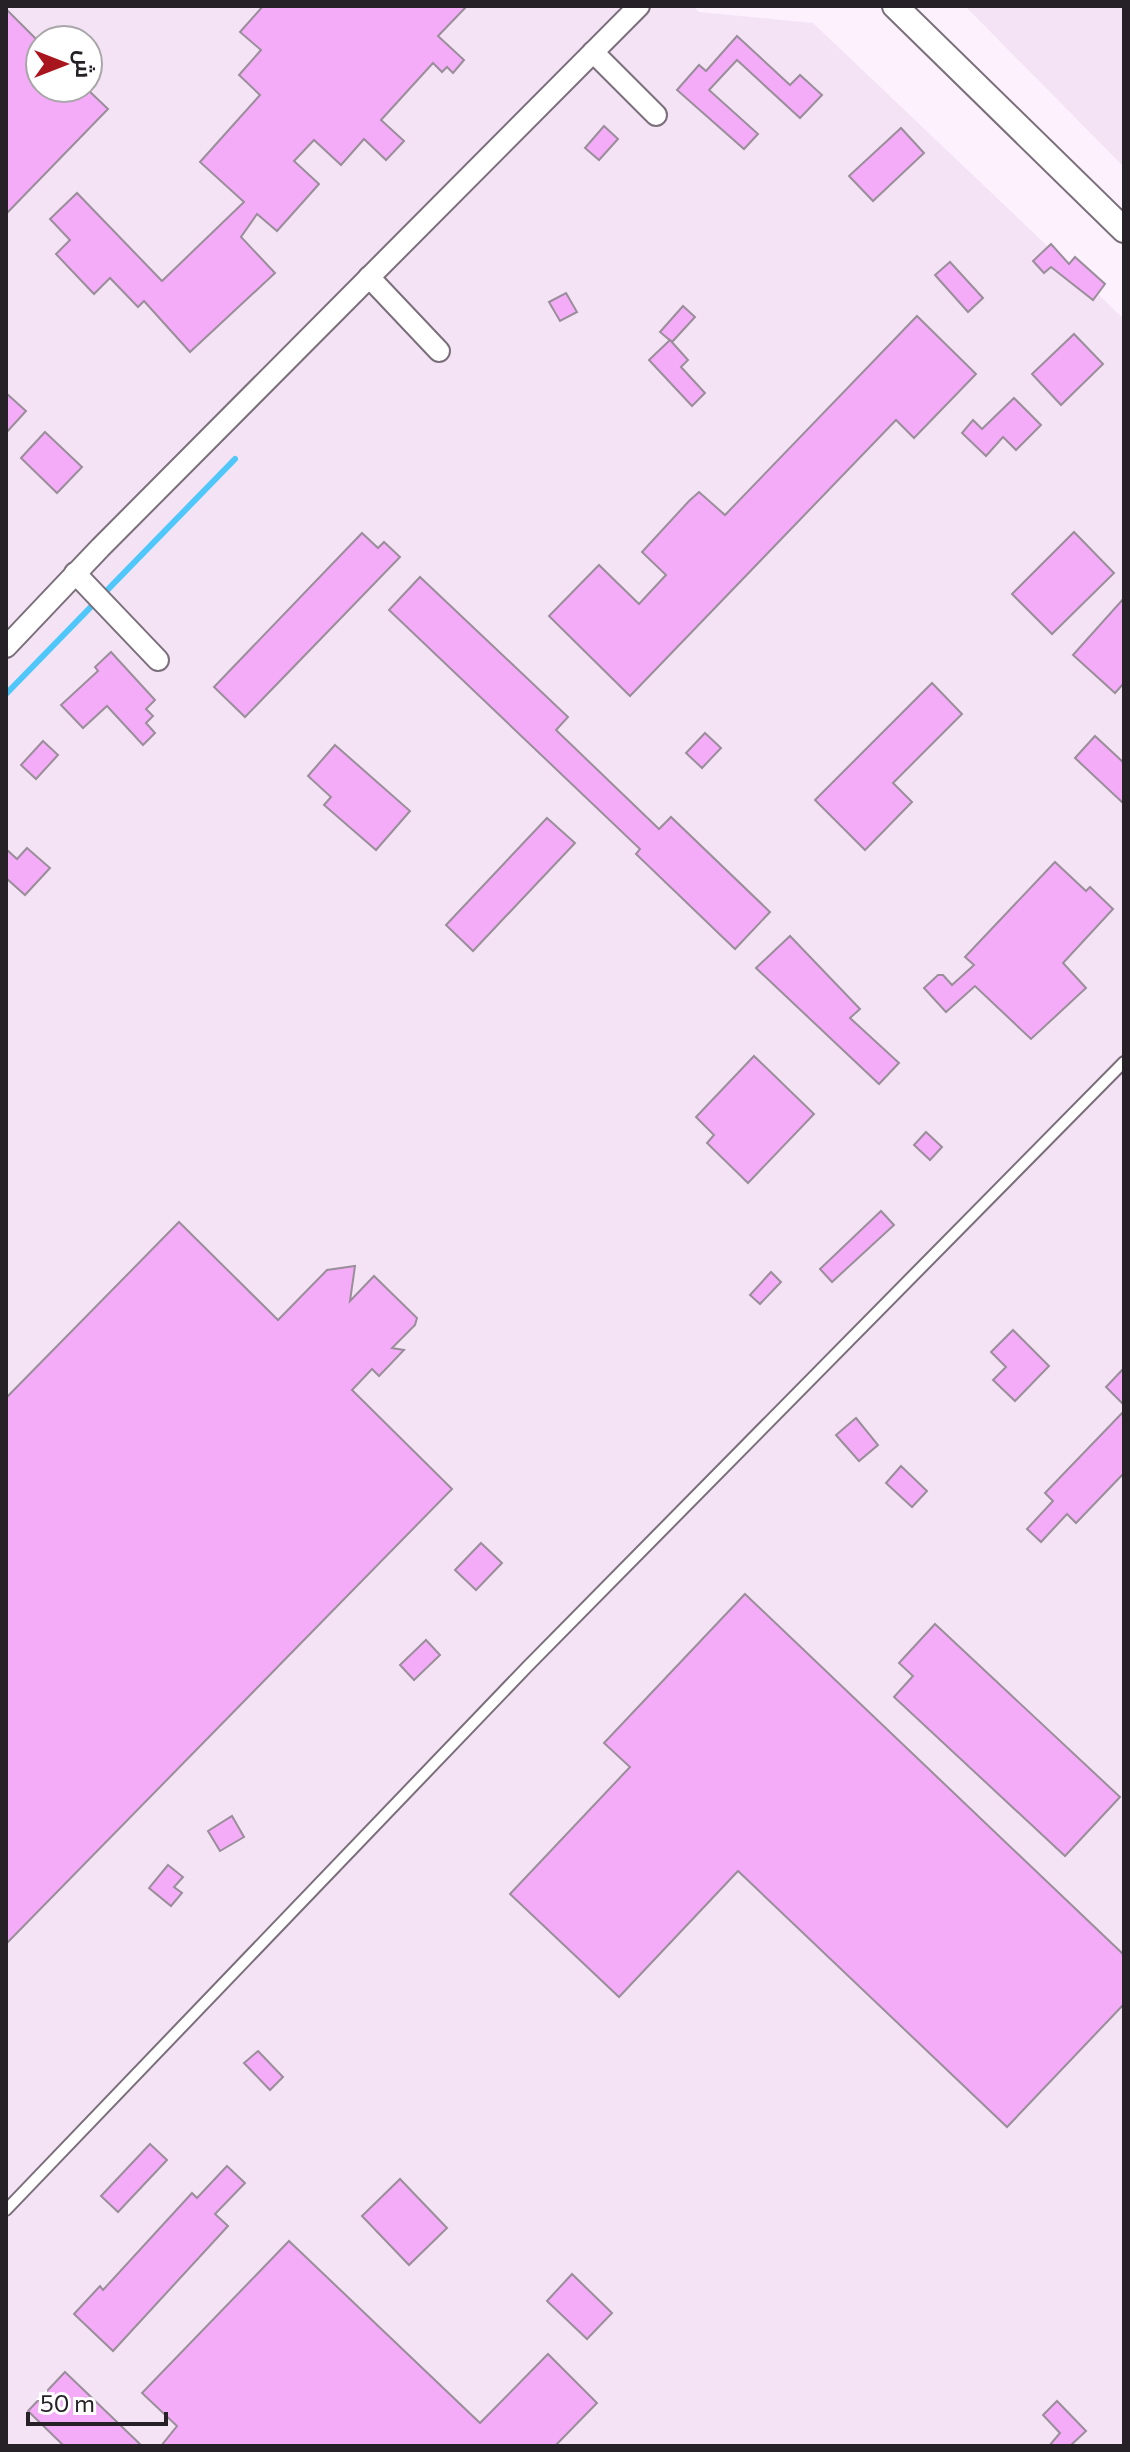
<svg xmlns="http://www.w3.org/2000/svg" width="1130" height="2452" font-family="Commissioner,Cairo,sans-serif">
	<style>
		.built { fill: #f4e3f5; fill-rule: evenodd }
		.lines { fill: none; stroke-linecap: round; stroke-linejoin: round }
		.stream { stroke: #4fc7fb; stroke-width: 6 }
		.building { fill: #f4acf8; stroke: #998e99; stroke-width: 2 }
		.service-casing { stroke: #7a6f7a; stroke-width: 14 }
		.minor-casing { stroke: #7a6f7a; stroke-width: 24 }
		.tertiary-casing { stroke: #7a6f7a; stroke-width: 28 }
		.service { stroke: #fff; stroke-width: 10 }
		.minor { stroke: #fff; stroke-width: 20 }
		.tertiary { stroke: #fff; stroke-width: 24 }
	</style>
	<rect width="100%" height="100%" fill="#fdf1fe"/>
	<g class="built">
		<path d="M6,6H693L699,12L813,23L1124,319V2446H6ZM40,40H88V88H40Z"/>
		<polygon points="965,6 1124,6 1124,167"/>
	</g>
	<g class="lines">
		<polyline class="stream" points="6,694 235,459"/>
	</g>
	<g class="building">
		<polygon points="263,6 467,6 438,36 464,60 453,73 447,67 442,72 433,63 381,120 404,141 386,160 364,139 341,165 314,140 294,161 319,184 277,231 257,214 241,237 275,273 190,352 144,301 138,307 110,278 94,294 56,254 70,240 50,219 77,193 162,281 244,202 200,162 260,95 239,75 261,50 240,32"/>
		<polygon points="6,9 40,43 40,88 86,88 108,109 6,214"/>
		<polygon points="737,36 790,85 800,75 822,95 800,118 737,60 709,90 758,134 744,149 677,90 699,65 706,71"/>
		<polygon points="604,126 618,139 599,160 585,148"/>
		<polygon points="901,128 924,153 873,201 849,176"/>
		<polygon points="1051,244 1069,264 1075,257 1105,284 1093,300 1051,267 1044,273 1033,261"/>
		<polygon points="950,262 983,298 968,312 935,275"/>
		<polygon points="566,293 577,312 560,321 549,302"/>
		<polygon points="683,306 695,317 672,342 660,332"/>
		<polygon points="917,316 976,374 914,438 896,420 630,696 549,616 599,565 639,604 666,575 642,552 689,501 699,492 725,515"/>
		<polygon points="1074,334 1103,364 1061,405 1032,374"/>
		<polygon points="670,340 688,360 681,367 705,393 692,406 649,360"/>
		<polygon points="6,393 26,411 6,433"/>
		<polygon points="1014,398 1041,425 1016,450 1003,437 986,456 962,433 973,420 982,429"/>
		<polygon points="45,432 82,467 57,493 21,458"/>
		<polygon points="1074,532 1114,573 1052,634 1012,594"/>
		<polygon points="362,533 378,548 384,542 400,557 245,717 214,687"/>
		<polygon points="420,577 568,717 556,730 659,829 671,817 770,912 735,949 636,854 640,849 389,610"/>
		<polygon points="1124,598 1124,683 1115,693 1073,655"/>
		<polygon points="111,652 155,700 146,709 153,716 146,723 155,733 143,745 107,706 83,728 61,705 98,671 95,667"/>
		<polygon points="932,683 962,714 893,783 912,802 865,850 815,800"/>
		<polygon points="705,733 721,748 702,768 686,753"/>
		<polygon points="1095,736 1124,763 1124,804 1075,758"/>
		<polygon points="43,741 58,755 36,779 21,765"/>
		<polygon points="335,745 410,811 376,850 324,805 331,797 308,776"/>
		<polygon points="547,818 575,843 473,951 446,925"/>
		<polygon points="27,848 50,868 25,895 6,878 6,849 17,859"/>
		<polygon points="1055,862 1086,891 1090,887 1113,909 1063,963 1086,988 1031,1039 975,986 946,1012 924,988 938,975 943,975 952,985 974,965 965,957"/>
		<polygon points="790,936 860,1009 850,1018 899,1063 879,1084 756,968"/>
		<polygon points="754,1056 814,1114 748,1183 707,1143 714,1135 696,1117"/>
		<polygon points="926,1132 942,1147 930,1160 914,1145"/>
		<polygon points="881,1211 894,1225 832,1282 820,1269"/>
		<polygon points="179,1222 278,1320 327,1270 355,1266 350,1301 374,1276 417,1318 415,1325 392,1348 404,1350 379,1376 372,1369 352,1390 452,1489 6,1944 6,1398"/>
		<polygon points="771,1272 781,1282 760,1304 750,1295"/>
		<polygon points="1013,1330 1049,1366 1015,1401 993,1380 1006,1367 991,1352"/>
		<polygon points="1124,1368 1124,1405 1106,1387"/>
		<polygon points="1124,1411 1124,1473 1076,1523 1067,1514 1041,1542 1027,1529 1053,1501 1045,1493"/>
		<polygon points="856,1418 878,1445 859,1461 836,1435"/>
		<polygon points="901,1466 927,1491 912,1507 886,1483"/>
		<polygon points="481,1543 502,1563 476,1590 455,1570"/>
		<polygon points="745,1594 1124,1955 1124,2004 1007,2127 738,1871 619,1997 510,1894 630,1767 604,1743"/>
		<polygon points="935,1624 1120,1797 1065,1856 894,1697 913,1676 899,1663"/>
		<polygon points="426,1640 440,1655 414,1680 400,1665"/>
		<polygon points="232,1816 244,1837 220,1851 208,1831"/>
		<polygon points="168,1865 183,1877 174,1887 182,1893 171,1906 149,1888"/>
		<polygon points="258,2051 283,2077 270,2090 244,2063"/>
		<polygon points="150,2144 167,2160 118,2212 101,2196"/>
		<polygon points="227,2166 245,2183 215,2214 228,2226 113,2351 74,2314 100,2286 103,2290 192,2193 197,2198"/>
		<polygon points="400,2179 447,2228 409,2265 362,2216"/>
		<polygon points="289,2241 480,2423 548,2354 597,2403 555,2446 161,2446 177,2426 142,2393"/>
		<polygon points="572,2274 612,2313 587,2339 547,2301"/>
		<polygon points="65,2372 142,2446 64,2446 28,2411"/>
		<polygon points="1057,2401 1086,2431 1070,2446 1049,2446 1060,2433 1043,2415"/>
	</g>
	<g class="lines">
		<g class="service-casing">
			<polyline id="service" points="6,2210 527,1667 1124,1062"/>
		</g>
		<g class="minor-casing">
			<g id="minor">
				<polyline points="593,52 656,115"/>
				<polyline points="369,277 439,351"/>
				<polyline points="75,573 158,660"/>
				<polyline points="6,647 100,548 639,6"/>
			</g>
		</g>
		<g class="tertiary-casing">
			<polyline id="tertiary" points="895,6 1124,230"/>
		</g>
		<use href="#service" class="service"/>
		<use href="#minor" class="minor"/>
		<use href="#tertiary" class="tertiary"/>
	</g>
	<rect width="1130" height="2452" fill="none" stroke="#262126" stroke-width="16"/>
	<g transform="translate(64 64) rotate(90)"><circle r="38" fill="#ffffff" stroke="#a8a6a8" stroke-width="2"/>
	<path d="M0-6L14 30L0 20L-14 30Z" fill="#a9151d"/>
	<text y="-12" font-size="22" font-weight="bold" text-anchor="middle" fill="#262126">ش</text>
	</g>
	<path d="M28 2412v12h138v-12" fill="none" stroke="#262126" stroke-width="4"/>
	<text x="40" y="2412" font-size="24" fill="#262126" stroke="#ffffff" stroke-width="6" paint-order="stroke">50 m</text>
</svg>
